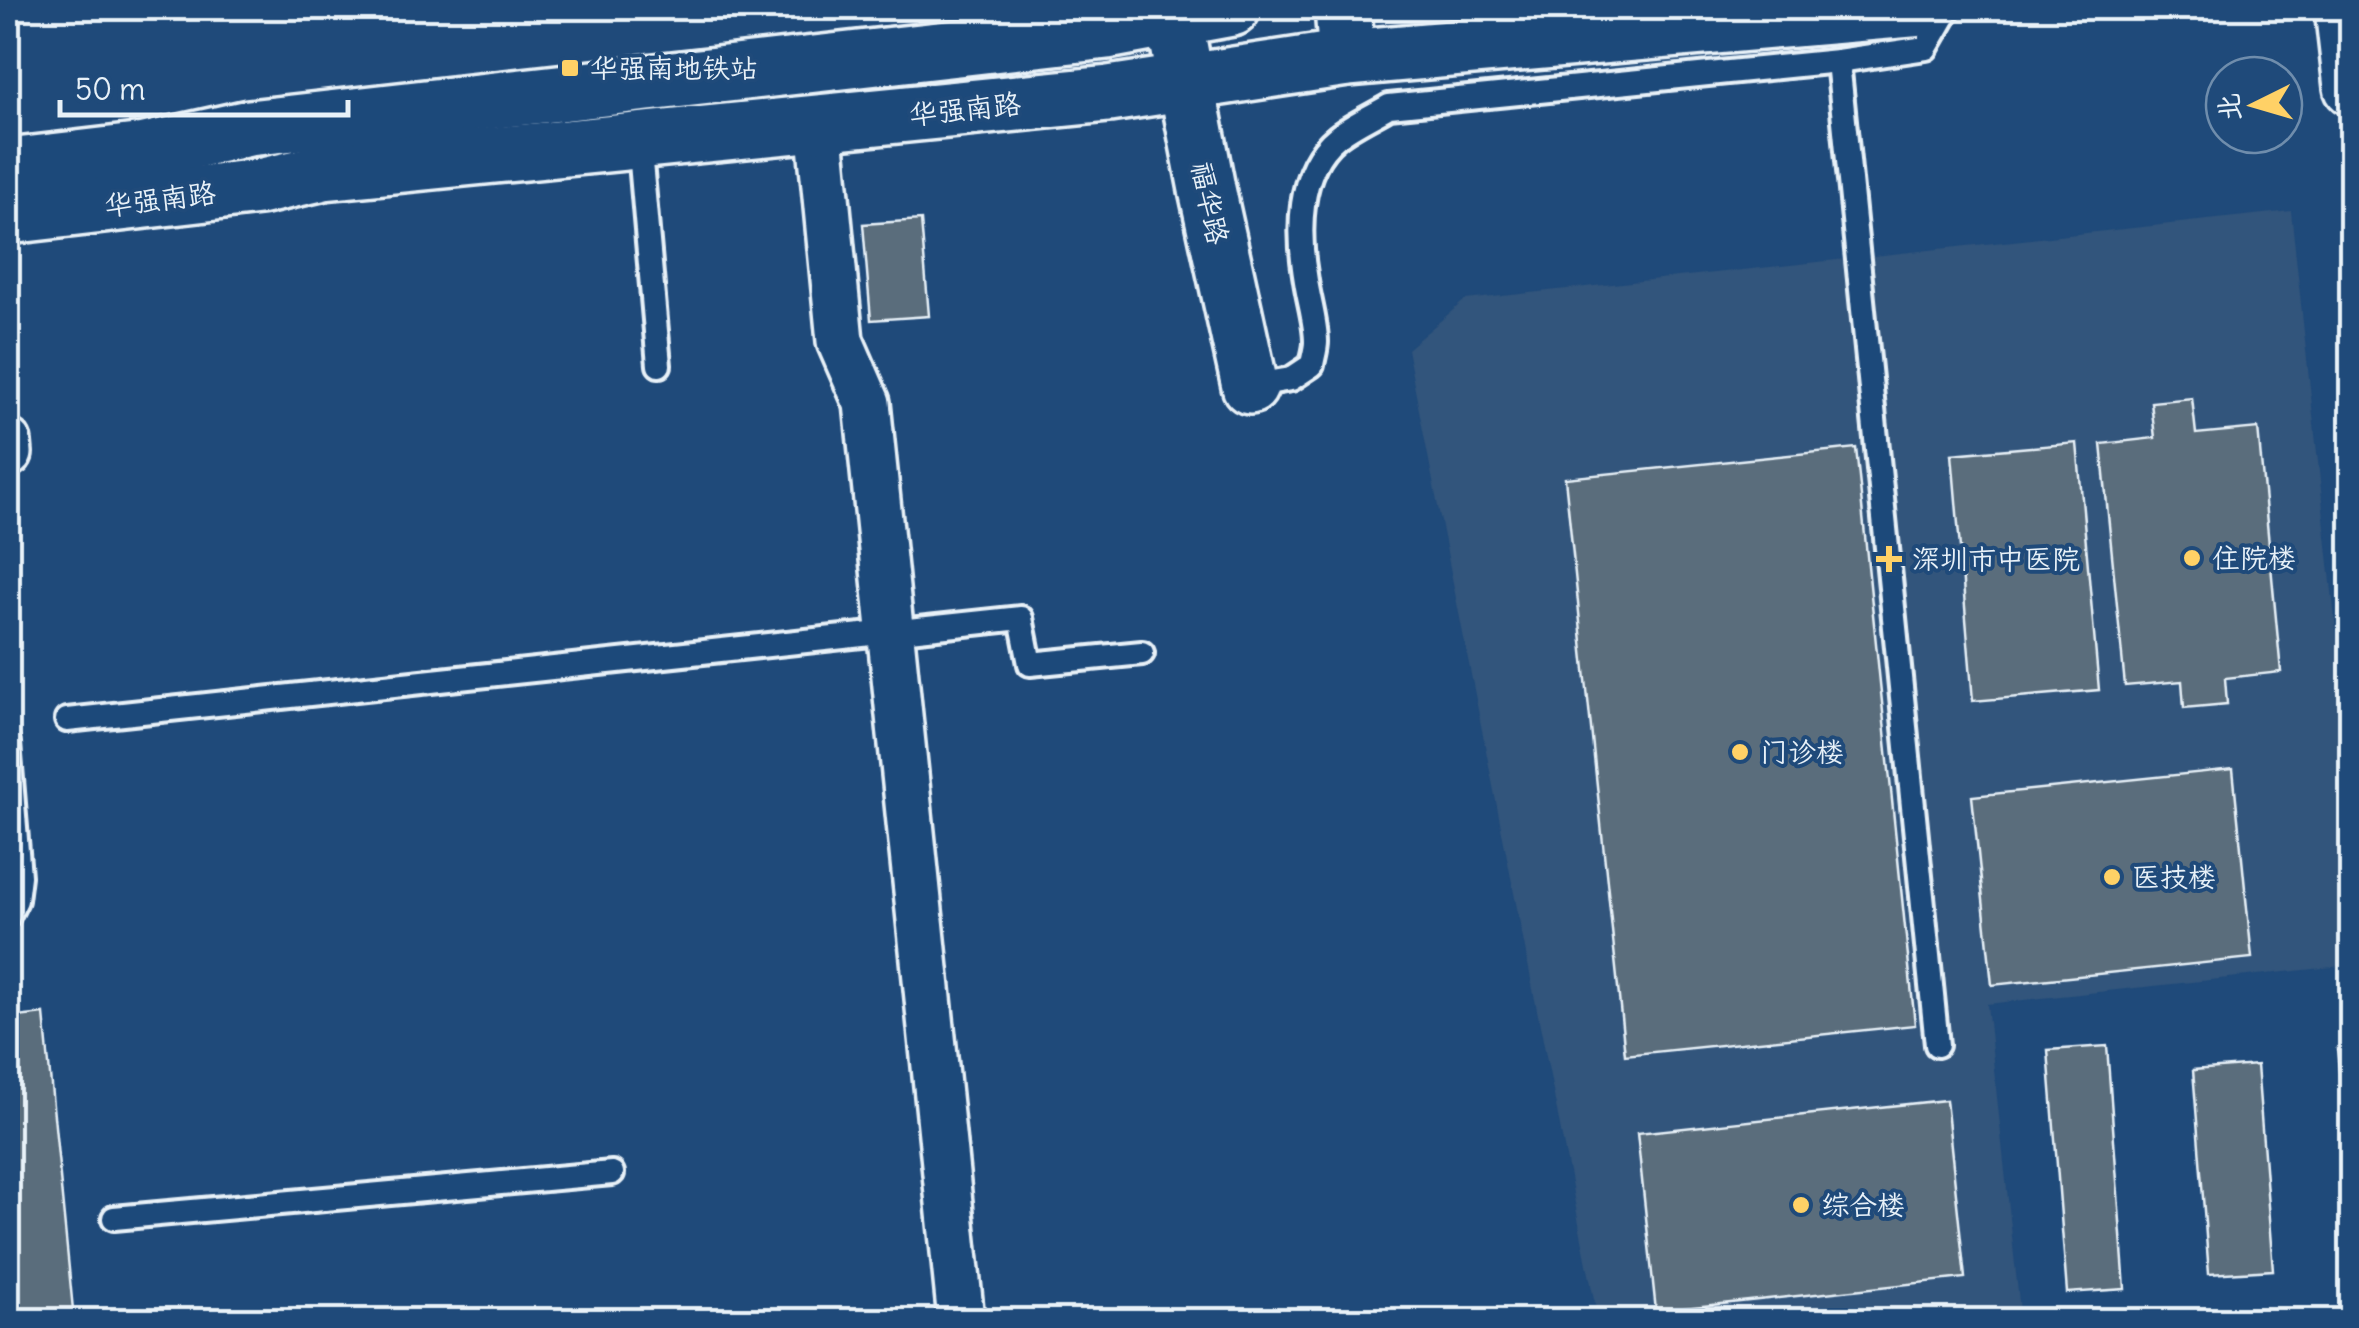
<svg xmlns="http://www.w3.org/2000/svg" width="2359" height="1328" font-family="Delius,'LXGW WenKai TC',sans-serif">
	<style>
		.built { fill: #31547b }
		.building { fill: #5a6d7c; stroke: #e8f1f8; stroke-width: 2.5 }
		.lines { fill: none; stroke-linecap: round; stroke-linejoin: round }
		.lane-casing { stroke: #e8f1f8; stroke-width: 30 }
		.street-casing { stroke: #e8f1f8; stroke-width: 52 }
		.secondary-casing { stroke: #e8f1f8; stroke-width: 62 }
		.lane { stroke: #1f4a7a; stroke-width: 22 }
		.street { stroke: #1f4a7a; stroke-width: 45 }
		.secondary { stroke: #1f4a7a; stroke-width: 55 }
		.poi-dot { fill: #ffd166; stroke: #1f4a7a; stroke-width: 4 }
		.labels { text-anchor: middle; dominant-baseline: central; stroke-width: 8; stroke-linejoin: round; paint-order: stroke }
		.poi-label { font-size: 28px; fill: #e8f1f8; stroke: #1f4a7a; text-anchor: start }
		.street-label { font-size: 28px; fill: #e8f1f8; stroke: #1f4a7a }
	</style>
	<rect width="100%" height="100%" fill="#1f4a7a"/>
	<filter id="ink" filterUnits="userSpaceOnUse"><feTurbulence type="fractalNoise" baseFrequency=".01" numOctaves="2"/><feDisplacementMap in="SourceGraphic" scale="20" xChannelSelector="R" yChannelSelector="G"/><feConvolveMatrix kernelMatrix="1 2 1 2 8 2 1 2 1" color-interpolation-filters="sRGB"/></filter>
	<g filter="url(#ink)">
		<polygon class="built" points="2291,211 2351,768 2351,965 1987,1004 2021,1320 1598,1320 1407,349 1465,300"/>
		<g class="building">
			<polygon points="190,8 234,8 235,14 190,19"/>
			<polygon points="921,220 929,316 871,320 863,224"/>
			<polygon points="2192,398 2196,434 2258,428 2281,672 2225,678 2227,704 2184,708 2182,681 2125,686 2101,444 2155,438 2151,402"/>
			<polygon points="2077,443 2099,690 1973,701 1952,454"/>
			<polygon points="1856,448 1915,1025 1625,1055 1565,478"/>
			<polygon points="2233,769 2252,958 1992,985 1972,796"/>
			<polygon points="44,1014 74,1320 8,1320 8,1018"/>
			<polygon points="2107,1046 2125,1289 2067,1293 2048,1050"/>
			<polygon points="2352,1048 2352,1212 2337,1049"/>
			<polygon points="2257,1065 2273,1270 2209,1274 2193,1070"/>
			<polygon points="1946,1100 1965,1278 1656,1311 1637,1133"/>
			<polygon points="2084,1312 2084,1320 2022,1320 2022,1317"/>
		</g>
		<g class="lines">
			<g class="lane-casing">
				<g id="lane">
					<polyline points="1838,61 1937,1045"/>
					<polyline points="639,140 659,365"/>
					<path d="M1250,386L1291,379L1312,365C1313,358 1316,349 1316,342C1316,323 1309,301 1306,281C1298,235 1296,170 1337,137C1352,125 1372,116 1389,106L1838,61L1926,48L1949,8"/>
					<polyline points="67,720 1021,618 1030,664 1142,653"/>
					<polyline points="8,743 19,876 16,900 8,916"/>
					<polyline points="114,1218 612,1173"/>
				</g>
			</g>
			<g class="street-casing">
				<g id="street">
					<polyline points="819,124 840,341 867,403 961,1320"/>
					<polyline points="8,442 9,453"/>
				</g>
			</g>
			<g class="secondary-casing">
				<g id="secondary">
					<polyline points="1343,8 1347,58"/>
					<polyline points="2343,8 2352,87"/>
					<polyline points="1179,45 1207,189 1250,386"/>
					<polyline points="8,167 145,151 249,128 1107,31 1232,8"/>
					<polyline points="8,216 259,187 324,172 1109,94 1347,58 1922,8"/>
				</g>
			</g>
			<use href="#lane" class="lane"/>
			<use href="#street" class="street"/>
			<use href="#secondary" class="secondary"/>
		</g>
	</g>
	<g class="poi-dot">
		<rect x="560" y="58" width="20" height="20" rx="5"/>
		<circle cx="2192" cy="558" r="10"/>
		<path d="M1884 544h10v10h10v10h-10v10h-10v-10h-10v-10h10z"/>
		<circle cx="1740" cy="752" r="10"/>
		<circle cx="2112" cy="877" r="10"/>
		<circle cx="1801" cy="1205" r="10"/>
	</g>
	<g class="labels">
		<g class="poi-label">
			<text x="590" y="68">华强南地铁站</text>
			<text x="2212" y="558">住院楼</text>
			<text x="1912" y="559">深圳市中医院</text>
			<text x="1760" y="752">门诊楼</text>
			<text x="2132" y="877">医技楼</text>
			<text x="1821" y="1205">综合楼</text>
		</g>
		<g class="street-label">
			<text transform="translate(965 109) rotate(-6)">华强南路</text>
			<text transform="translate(160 199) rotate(-7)">华强南路</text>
			<text transform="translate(1210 203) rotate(78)">福华路</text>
		</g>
	</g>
	<rect width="2359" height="1328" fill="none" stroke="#1f4a7a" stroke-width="40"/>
	<rect x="20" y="20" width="2319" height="1288" fill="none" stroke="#e8f1f8" stroke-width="4" filter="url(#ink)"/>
	<g transform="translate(2254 105) rotate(265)"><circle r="48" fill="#1f4a7a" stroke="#6f8dac" stroke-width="2.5"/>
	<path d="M0-8L18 38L0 25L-18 38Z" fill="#ffd166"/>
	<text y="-15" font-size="28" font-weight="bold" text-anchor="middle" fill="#e8f1f8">北</text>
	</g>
	<path d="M60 100v15h288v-15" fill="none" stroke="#e8f1f8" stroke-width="5"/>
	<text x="75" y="100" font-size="30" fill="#e8f1f8" stroke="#1f4a7a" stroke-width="8" paint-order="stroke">50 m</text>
</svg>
